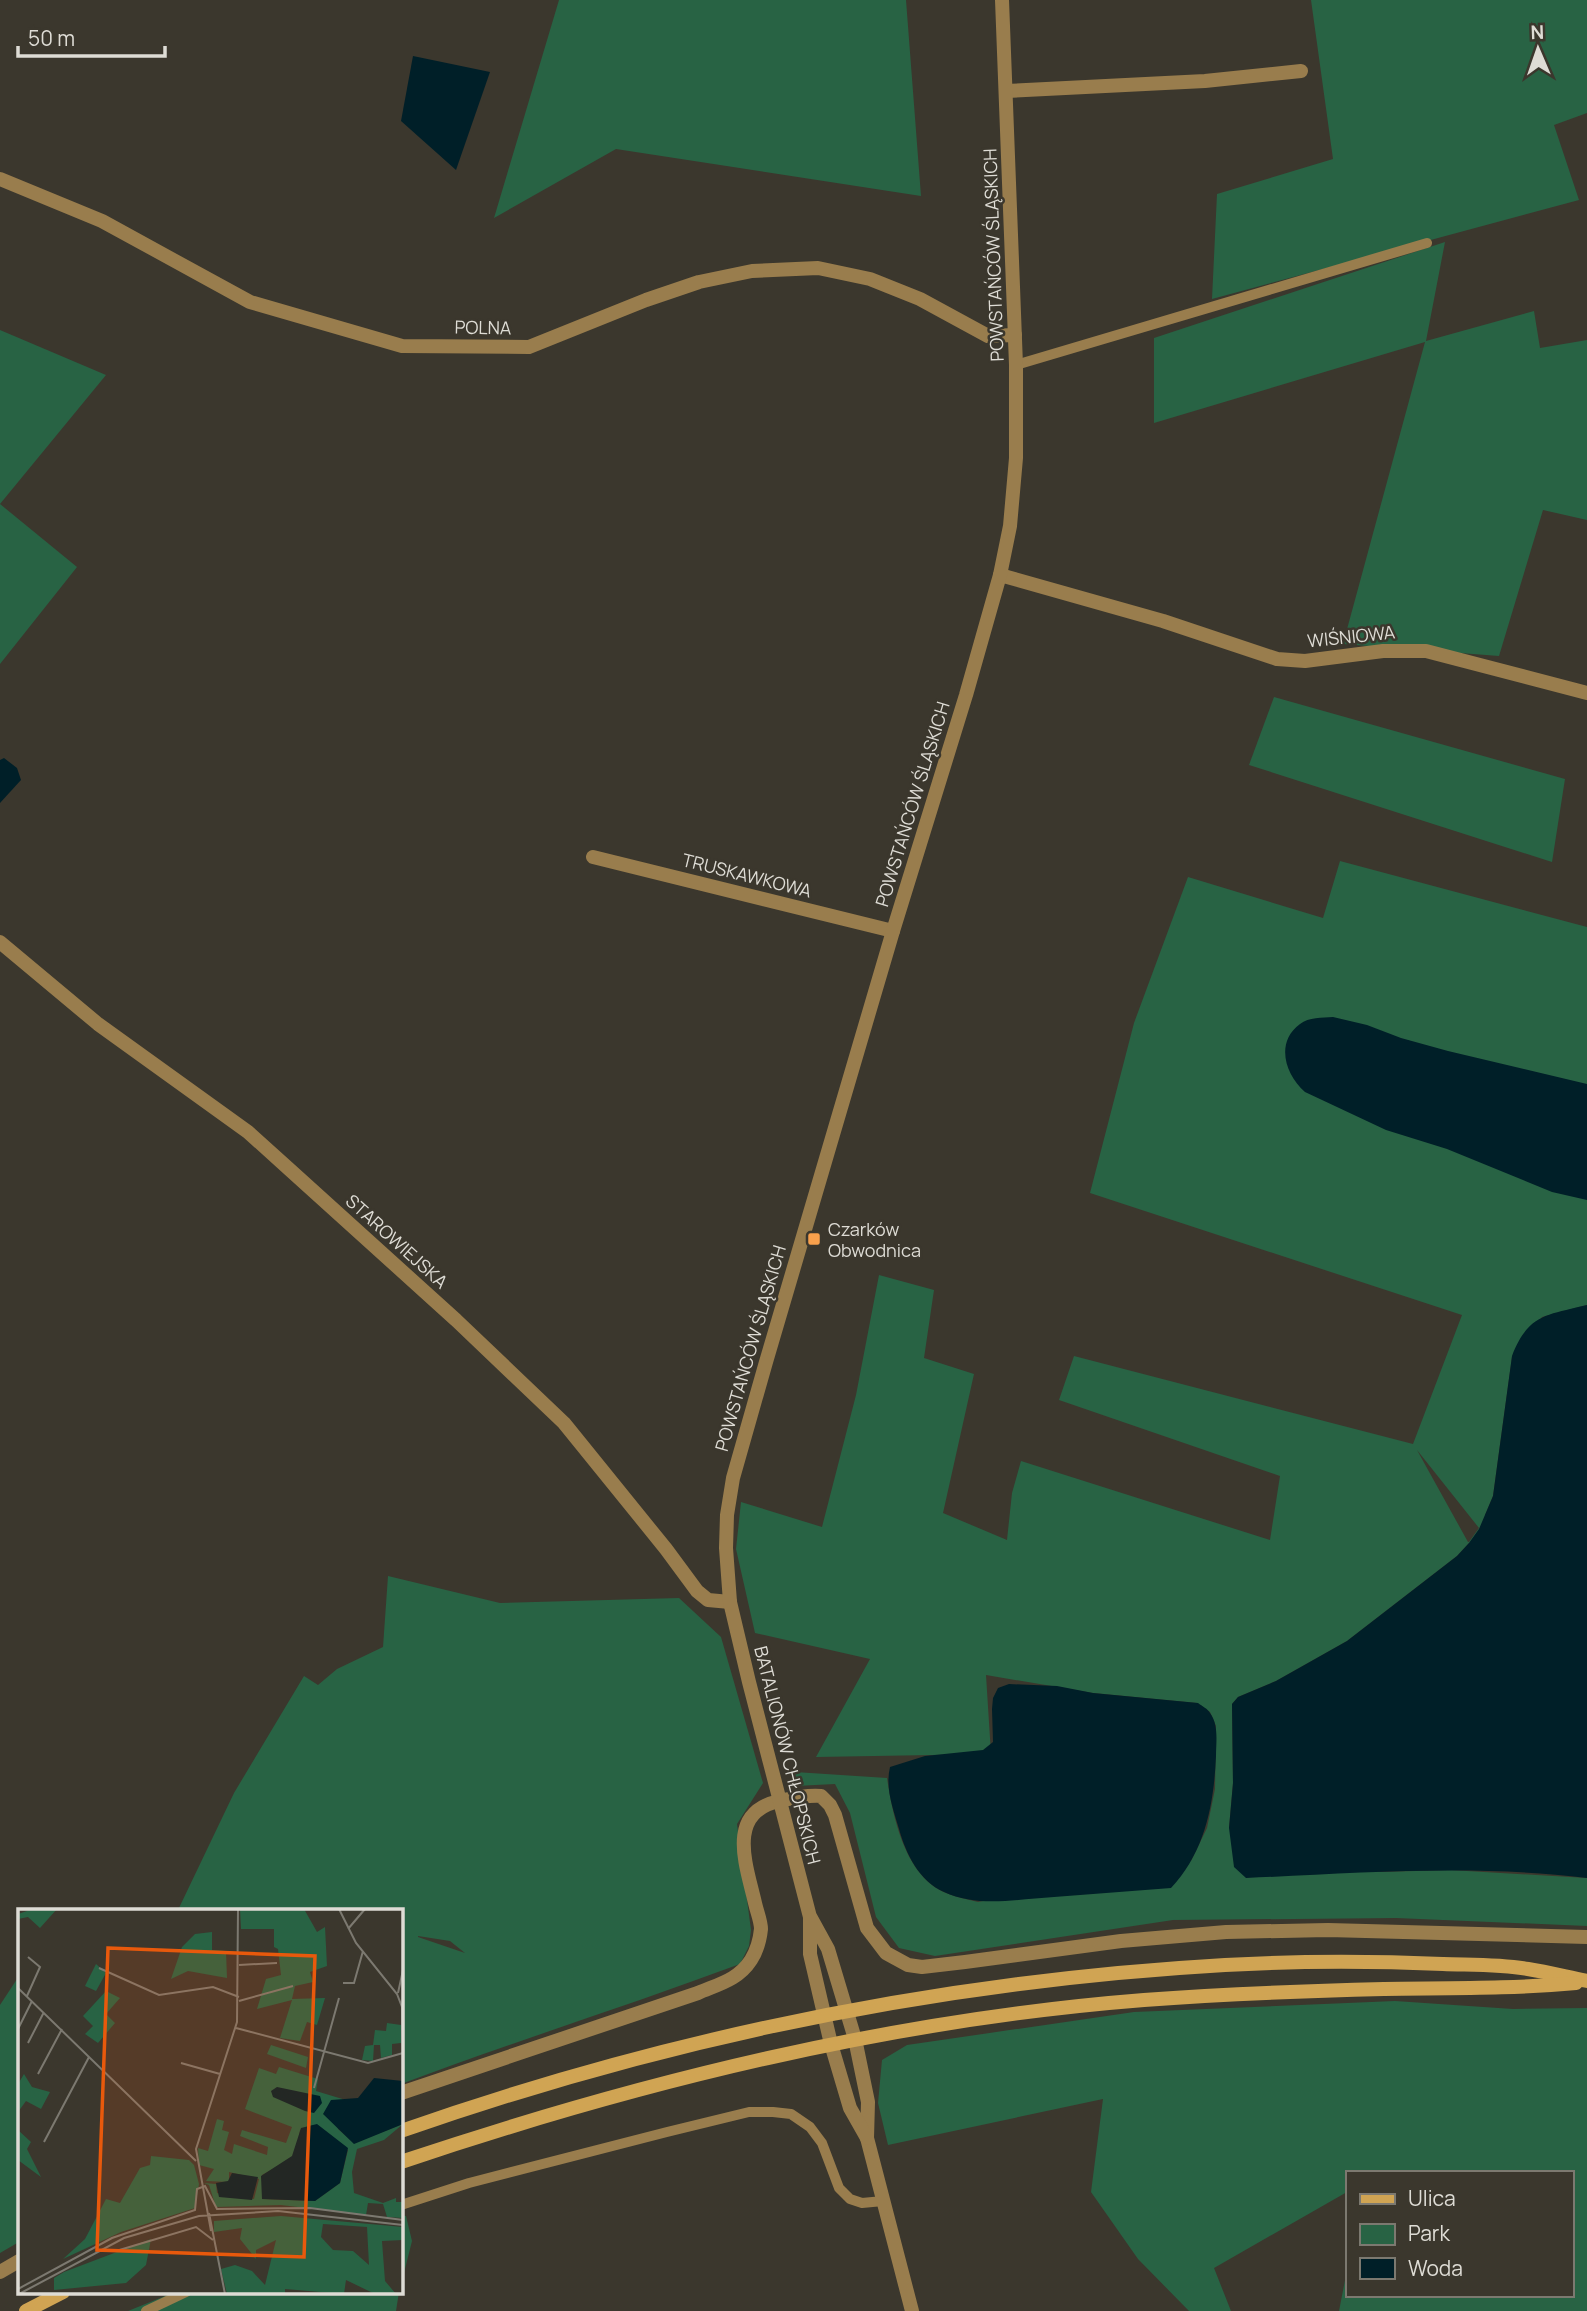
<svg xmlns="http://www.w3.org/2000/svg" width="1587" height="2311" font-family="Manrope,sans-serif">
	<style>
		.green { fill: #286344; fill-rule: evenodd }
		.water { fill: #001f28 }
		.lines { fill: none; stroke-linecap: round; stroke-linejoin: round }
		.service { stroke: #997d4d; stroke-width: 10 }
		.minor { stroke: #997d4d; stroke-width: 14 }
		.tertiary { stroke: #997d4d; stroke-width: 14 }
		.secondary { stroke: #d0a453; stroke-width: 14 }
		.poi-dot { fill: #f8a04c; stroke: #3b372d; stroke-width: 2.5 }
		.labels { text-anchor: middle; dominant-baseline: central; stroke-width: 5; stroke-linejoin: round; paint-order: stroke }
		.street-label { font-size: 18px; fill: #dedcd5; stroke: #3b372d }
		.poi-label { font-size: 18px; fill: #dedcd5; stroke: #3b372d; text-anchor: start }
		.inset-road { fill: none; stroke: #7c7970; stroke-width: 2 }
		.view { fill: #e8590c; fill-opacity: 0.15; stroke: #e8590c; stroke-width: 3.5 }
		.inset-edge { fill: none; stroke: #dedcd5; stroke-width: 3.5 }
	</style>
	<rect width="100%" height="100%" fill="#3b372d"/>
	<g class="green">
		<polygon points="559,0 906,0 921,196 616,149 494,218"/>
		<polygon points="1311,0 1587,0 1587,113 1554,125 1579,200 1212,299 1217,194 1333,159"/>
		<polygon points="1445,242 1426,341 1534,311 1540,348 1587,340 1587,520 1543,510 1499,656 1343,644 1425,342 1154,423 1154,338"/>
		<polygon points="0,330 106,375 0,504"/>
		<polygon points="0,504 77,567 0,664"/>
		<polygon points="1274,697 1565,779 1552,862 1249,765"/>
		<path d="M1340,861L1587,927V1305L1542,1317L1512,1357L1493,1496L1485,1515L1493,1537L1469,1543L1457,1556L1347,1641L1276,1681L1238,1697L1232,1704L1233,1783L1229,1828L1381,1872L1450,1870L1587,1878V1926L1396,1918L1173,1920L935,1956L899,1948L876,1917L850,1813L835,1784L796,1786L795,1772L887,1778C893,1817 905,1876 946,1893C956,1897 967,1899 978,1902L1191,1861L1207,1828L1215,1789L1216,1726L1210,1712L1197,1703L1093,1693L986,1675L991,1754L816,1757L870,1659L755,1633L736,1549L741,1502L822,1527L856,1395L879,1275L934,1290L924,1358L974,1374L943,1513L1007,1540L1012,1493L1021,1461L1270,1540L1280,1476L1059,1400L1074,1356L1413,1444L1462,1315L1090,1193L1134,1023L1188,877L1323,918ZM1417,1450L1479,1528L1469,1542H1468Z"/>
		<path d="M388,1576L500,1603L679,1598L721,1637L763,1783L737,1824L751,1930L749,1946L740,1964C627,2006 513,2042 401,2084V1910H178L234,1793L304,1676L318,1685L337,1669L383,1647ZM418,1936L450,1941L465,1953L418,1937Z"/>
		<polygon points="19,1976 19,2242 0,2253 0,2005"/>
		<polygon points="1395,2001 1513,2009 1587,2008 1587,2311 1339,2311 1347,2270 1347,2295 1571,2295 1571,2173 1347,2173 1347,2192 1214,2268 1231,2311 1189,2311 1138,2259 1091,2192 1103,2099 888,2145 878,2103 882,2060 907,2045 1134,2012"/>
		<polygon points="401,2215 406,2216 412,2241 401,2285"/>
		<polygon points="175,2292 399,2292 396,2311 128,2311"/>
	</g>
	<g class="water">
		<polygon points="413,56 490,72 456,170 401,121"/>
		<polygon points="4,758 17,768 21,780 0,803 0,760"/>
		<path d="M1333,1017L1367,1025L1401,1038L1448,1051L1587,1084V1200L1552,1192L1447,1149L1386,1130L1305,1092C1285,1075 1275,1042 1300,1024C1309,1017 1322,1018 1333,1017Z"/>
		<path d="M1587,1305V1878C1474,1864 1359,1873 1246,1878L1234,1867L1229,1828L1233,1783L1232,1704L1238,1697L1276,1681L1347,1641L1457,1556L1469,1543L1479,1529L1493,1496L1512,1356C1528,1314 1547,1315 1587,1305Z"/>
		<path d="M1009,1684L1057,1686L1093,1693L1198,1703C1202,1706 1208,1709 1210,1713C1219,1725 1216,1742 1216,1756C1214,1804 1205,1852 1171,1888C1132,1891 1093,1894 1054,1897C1017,1899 978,1908 944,1892C919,1881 906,1854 899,1829C893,1809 885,1788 890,1767L925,1756L983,1750L993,1742L992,1709L993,1698L998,1688Z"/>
	</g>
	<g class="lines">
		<g class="service">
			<polyline points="1016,365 1427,243"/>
			<polyline points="401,2205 469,2183 667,2132 749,2112 773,2112 791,2114 810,2127 822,2143 839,2188 850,2199 862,2203 883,2201"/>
			<polyline points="146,2311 186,2292"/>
		</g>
		<g class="minor">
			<polyline points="1006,91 1205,81 1301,71"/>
			<polyline points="0,179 102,221 250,302 402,346 529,347 646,300 699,282 752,271 818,268 870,279 920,299 988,336 1015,335"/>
			<polyline points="1000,575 1163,621 1277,659 1305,661 1383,651 1426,651 1587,693"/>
			<polyline points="593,857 893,931"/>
			<polyline points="0,942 98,1024 248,1132 289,1169 456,1320 564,1423 666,1549 697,1591 708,1600 730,1602"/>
			<path d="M401,2093L698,1993C719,1984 738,1980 751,1960C756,1952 760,1939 761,1929C761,1921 757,1912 755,1903C746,1864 726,1813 779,1801C793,1798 806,1795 821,1796L830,1805L835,1815L867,1928L886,1953L908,1965L922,1967L965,1962L1121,1941L1226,1932L1328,1930L1587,1937"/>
			<polyline points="0,2272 19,2261"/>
		</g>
		<g class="tertiary">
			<polyline points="811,1918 828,1949 855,2039 868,2102 867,2138 912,2311"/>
			<polyline points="867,2138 850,2108 831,2044 810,1954 810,1917 749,1682 730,1602 726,1548 727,1515 733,1478 766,1362 893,931 966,695 1000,575 1010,526 1016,458 1016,365 1002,0"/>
		</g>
		<g class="secondary">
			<path d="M401,2131C666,2038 944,1981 1225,1965C1297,1961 1370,1961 1443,1964C1471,1965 1500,1964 1528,1969C1547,1972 1567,1977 1587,1981"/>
			<path d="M401,2162C642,2081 890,2020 1144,2000C1224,1994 1304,1991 1384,1989C1449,1988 1512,1989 1576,1983"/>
			<polyline points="26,2311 63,2292"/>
		</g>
	</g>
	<rect class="poi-dot" x="807" y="1232" width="14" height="14" rx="3.5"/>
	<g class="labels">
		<g class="street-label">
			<text transform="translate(993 255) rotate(-92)">POWSTAŃCÓW ŚLĄSKICH</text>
			<text transform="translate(483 327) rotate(1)">POLNA</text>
			<text transform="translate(1351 636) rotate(-6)">WIŚNIOWA</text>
			<text transform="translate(912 804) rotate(-73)">POWSTAŃCÓW ŚLĄSKICH</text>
			<text transform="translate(747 875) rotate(14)">TRUSKAWKOWA</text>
			<text transform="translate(397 1241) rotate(42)">STAROWIEJSKA</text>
			<text transform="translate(750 1348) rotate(-74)">POWSTAŃCÓW ŚLĄSKICH</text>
			<text transform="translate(788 1755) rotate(76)">BATALIONÓW CHŁOPSKICH</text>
		</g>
		<g class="poi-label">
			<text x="828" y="1229">Czarków<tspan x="828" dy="21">Obwodnica</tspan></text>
		</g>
	</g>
	<g transform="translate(18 1909)">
		<rect width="385" height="385" fill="#3b372d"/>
		<path d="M15,0H39L22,19L10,8L0,10V5ZM222,0H286L299,23L307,18L309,57L292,63L295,73L277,77L274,90L307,89L299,116L289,113L282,132L262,129L274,91L239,100L248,70L263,66L260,40L256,38V20H223ZM194,23V41L208,42L209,69L170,62L153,70L164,38L177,25ZM78,55L88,64L78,82L67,77ZM88,82L102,89L88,105L97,114L80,134L67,125L75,117L65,107ZM369,114L383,116V134L374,135V146L363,149L362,136H356L355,152L344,151L347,137L355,136L357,121L368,122ZM253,136L290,148L288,159L249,145ZM261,158L300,170L298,182L331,192L315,191L320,220L336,234L385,215L366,231L339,240L334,263L336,284L365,294L378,289V293H385V309L369,308L365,295L350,294L348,306L263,296L198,298L191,276L186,274L198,275L199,284L236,290L241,270L211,263V273L188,272L196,260L181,256L180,239L190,242L199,210L206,212L204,221L211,223L206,241L214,245L216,235L249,246L250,238L222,227L224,221L268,234L274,218L227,200L241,159L258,165ZM295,216L330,241L322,274L297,292L244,290V266L278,247L282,221ZM6,165L14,178L32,183L23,200L8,192L0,203V175ZM0,221L13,233L9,240L23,268L0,251ZM133,247L171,251L176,256L181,275L177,299L103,323L45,350L67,330L88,290L102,294L122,259L132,256ZM263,307L385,318V331L364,332L367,372L378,385H357L328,371L326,385L267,380V385H209L203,360L217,356L234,362L247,376L258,331L238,341V350L222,330L224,319L196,323V312ZM305,315L349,318L351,356L335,342L315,341L303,328ZM133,330L128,356L108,374L36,381V369L46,363Z" fill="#286344" fill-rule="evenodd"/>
		<path d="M356,169L385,172V215L336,235L305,205L313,191L340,189ZM259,178L302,187L304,194L296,204L287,202L255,188L253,182ZM299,215L330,239L322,274L297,292L244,290L243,267L274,247L283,219ZM214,264L240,268L234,291L201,288L198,274L210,272Z" fill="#001f28"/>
		<path class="inset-road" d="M321,0L338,34L379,85L384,98L385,140M330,20L347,0M221,56L259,54M81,59L141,86L195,78L221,88M325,74H336L345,42M0,79L178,252M380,84L385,61M9,87L22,58L10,48M221,92L275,77M218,119L350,154L385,144M0,120L14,92M10,134L26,103M163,154L202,165M20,165L44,120M296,179L321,89M26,233L71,148M191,304L207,385M193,322L178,240L219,113L220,0M98,342L178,318L195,331M0,380L94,329L177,301L179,280L187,277L199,300L292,299L385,311M1,385L106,329L181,307L260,302L385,316"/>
		<path class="view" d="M90,39L297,47L286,348L79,341Z"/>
		<rect width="385" height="385" class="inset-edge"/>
	</g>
	<rect x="1346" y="2171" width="228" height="126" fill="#3b372d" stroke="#7c7970" stroke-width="2"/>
	<rect x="1360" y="2194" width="35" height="10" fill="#d0a453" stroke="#7c7970" stroke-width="2"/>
	<text x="1408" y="2206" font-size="21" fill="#dedcd5">Ulica</text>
	<rect x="1360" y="2224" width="35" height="21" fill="#286344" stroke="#7c7970" stroke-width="2"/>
	<text x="1408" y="2241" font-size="21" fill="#dedcd5">Park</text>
	<rect x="1360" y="2258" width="35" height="21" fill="#001f28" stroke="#7c7970" stroke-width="2"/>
	<text x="1408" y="2276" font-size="21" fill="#dedcd5">Woda</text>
	<g transform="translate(1538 49) rotate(358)" stroke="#3b372d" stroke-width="5" paint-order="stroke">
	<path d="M0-5L12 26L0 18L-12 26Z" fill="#dedcd5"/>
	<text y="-10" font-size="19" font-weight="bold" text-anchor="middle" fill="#dedcd5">N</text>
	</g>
	<path d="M18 46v10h147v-10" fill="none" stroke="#dedcd5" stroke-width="3.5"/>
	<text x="28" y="46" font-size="21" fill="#dedcd5" stroke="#3b372d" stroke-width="5" paint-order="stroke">50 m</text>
</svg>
